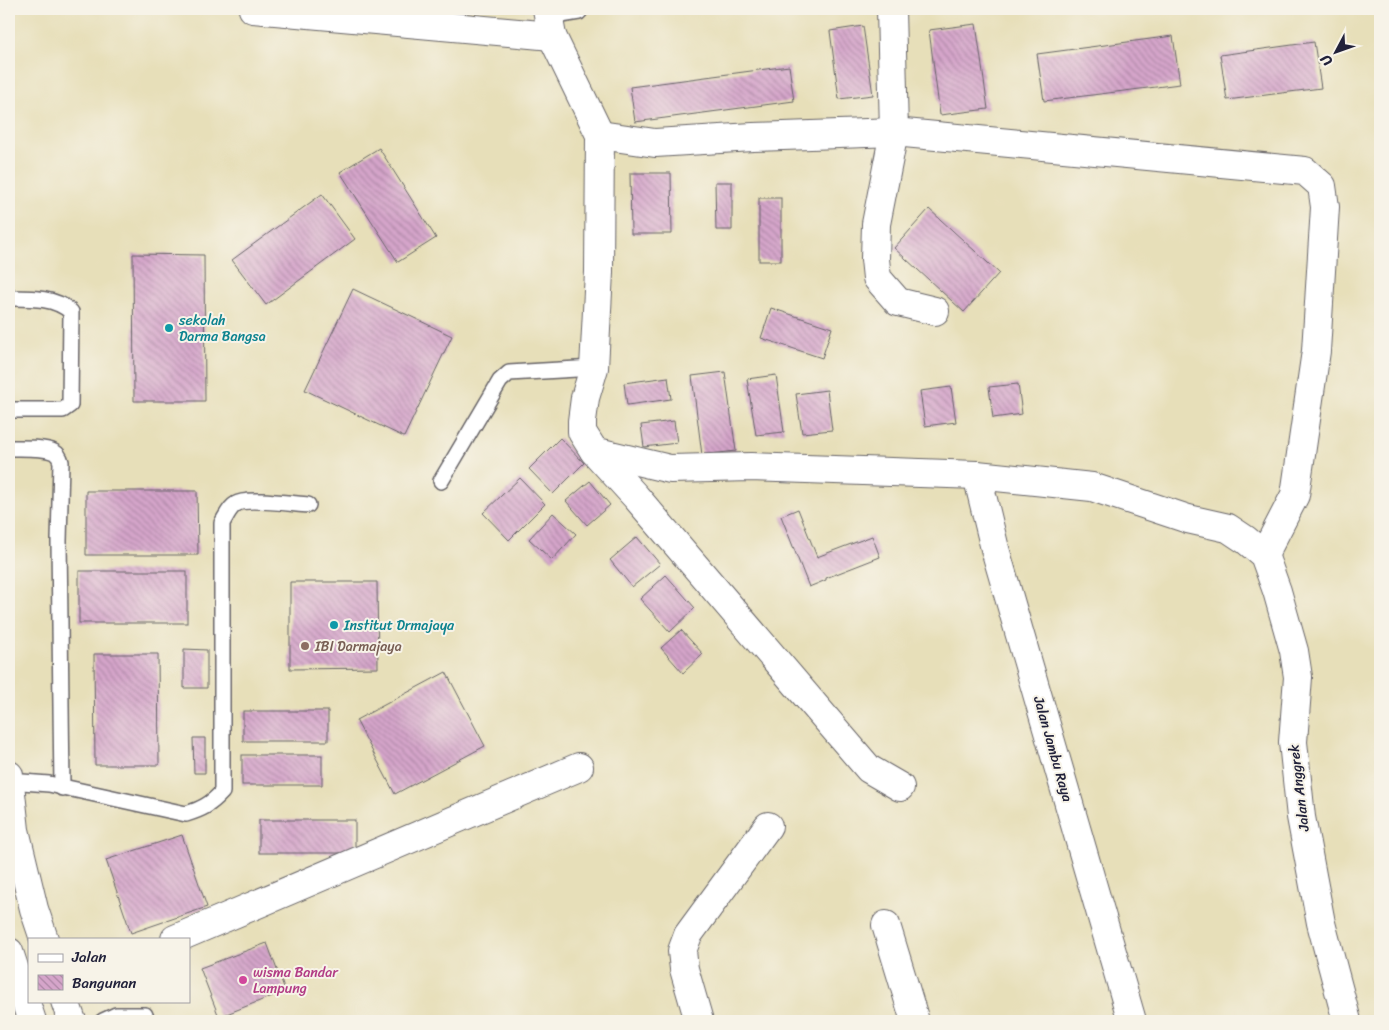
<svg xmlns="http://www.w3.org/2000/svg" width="1389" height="1030" font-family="Sriracha,sans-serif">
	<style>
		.building { fill: url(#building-back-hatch) }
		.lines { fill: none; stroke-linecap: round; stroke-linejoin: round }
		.service-casing { stroke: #676467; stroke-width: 18 }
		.minor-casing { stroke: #676467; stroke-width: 30 }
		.trunk-casing { stroke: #676467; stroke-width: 30 }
		.service { stroke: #fff; stroke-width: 15 }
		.minor { stroke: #fff; stroke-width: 28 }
		.trunk { stroke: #fff; stroke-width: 28 }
		.culture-dot { fill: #0f9aa8; stroke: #f7f3e8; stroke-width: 2 }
		.education-dot { fill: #8d6e63; stroke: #f7f3e8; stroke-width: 2 }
		.hotel-dot { fill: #d1479c; stroke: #f7f3e8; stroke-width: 2 }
		.labels { text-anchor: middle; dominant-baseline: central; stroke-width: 4; stroke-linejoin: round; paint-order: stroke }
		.culture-label { font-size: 14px; fill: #0d838f; stroke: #f7f3e8; text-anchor: start }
		.education-label { font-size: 14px; fill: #785e54; stroke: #f7f3e8; text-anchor: start }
		.street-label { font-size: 14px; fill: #22223b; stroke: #f7f3e8 }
		.hotel-label { font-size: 14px; fill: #b23c85; stroke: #f7f3e8; text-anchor: start }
	</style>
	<defs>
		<pattern id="building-back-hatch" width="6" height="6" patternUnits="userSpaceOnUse" patternTransform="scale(1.25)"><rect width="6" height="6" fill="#d5a5ca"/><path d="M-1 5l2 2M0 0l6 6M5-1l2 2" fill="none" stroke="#ac86a5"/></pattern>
	</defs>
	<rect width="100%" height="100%" fill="#f7f3e8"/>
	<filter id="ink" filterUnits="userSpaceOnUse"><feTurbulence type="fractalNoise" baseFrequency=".02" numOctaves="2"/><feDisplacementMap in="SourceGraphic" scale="10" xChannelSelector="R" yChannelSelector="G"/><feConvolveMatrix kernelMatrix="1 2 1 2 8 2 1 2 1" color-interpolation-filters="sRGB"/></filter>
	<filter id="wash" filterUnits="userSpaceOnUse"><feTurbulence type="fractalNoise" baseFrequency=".0096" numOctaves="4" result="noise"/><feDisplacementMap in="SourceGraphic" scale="20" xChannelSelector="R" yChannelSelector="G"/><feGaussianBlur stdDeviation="1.12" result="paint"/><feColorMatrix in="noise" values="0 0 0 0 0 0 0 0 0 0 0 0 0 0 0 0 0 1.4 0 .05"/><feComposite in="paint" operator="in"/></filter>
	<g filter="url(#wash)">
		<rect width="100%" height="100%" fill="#e7dfb9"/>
		<g id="blocks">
			<g class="building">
				<polygon points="976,24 988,109 940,115 929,30"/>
				<polygon points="863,26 873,95 839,99 830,31"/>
				<polygon points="1173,36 1180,84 1044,101 1037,54"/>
				<polygon points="1314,42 1321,88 1227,100 1220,55"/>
				<polygon points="789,66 794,101 635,122 630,87"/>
				<polygon points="379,148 436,238 398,262 340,172"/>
				<polygon points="630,173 671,173 672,234 631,234"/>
				<polygon points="715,182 732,182 732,230 716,230"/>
				<polygon points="322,194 355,239 266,305 232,260"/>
				<rect x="759" y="198" width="22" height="63"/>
				<polygon points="929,209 999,273 964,312 894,248"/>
				<polygon points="133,254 204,255 205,401 134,401"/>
				<polygon points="353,289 452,336 404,437 305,390"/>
				<polygon points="771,308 832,328 822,358 761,338"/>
				<polygon points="725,372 736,451 702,455 692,376"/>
				<polygon points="776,375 784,432 756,435 747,379"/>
				<polygon points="668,377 671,399 627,405 624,383"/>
				<polygon points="1018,384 1022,414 993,418 989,387"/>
				<polygon points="951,387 956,422 925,426 920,391"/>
				<polygon points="827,390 832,430 802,433 796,394"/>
				<polygon points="674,421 677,443 644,447 641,425"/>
				<polygon points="560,438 584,463 553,494 529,469"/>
				<polygon points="520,478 545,504 509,540 483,513"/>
				<polygon points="590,481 610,505 587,525 566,501"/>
				<polygon points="86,491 197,491 198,555 86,555"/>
				<polygon points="798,509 817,557 872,536 880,557 826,578 826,580 809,587 781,516"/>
				<polygon points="553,513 576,534 552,560 529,539"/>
				<polygon points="637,537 660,564 632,587 610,560"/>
				<rect x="79" y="571" width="108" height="52"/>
				<polygon points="666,575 695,608 670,632 640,599"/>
				<polygon points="290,582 377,582 378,668 290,669"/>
				<polygon points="681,630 703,654 683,673 661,648"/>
				<polygon points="184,649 207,650 207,688 184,688"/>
				<polygon points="94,654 158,654 159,765 95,765"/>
				<polygon points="446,672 485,746 395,794 356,720"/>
				<rect x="243" y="711" width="85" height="30"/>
				<polygon points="193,738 205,738 205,773 194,773"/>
				<rect x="242" y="755" width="80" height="30"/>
				<rect x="259" y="820" width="96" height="33"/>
				<polygon points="182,835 207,907 131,933 106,860"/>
				<polygon points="267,943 285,991 219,1017 200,968"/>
			</g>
		</g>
	</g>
	<g filter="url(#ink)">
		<use href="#blocks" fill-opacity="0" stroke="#676467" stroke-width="1"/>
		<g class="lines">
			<g class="service-casing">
				<g id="service">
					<polyline points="549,17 579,12 581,9"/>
					<path d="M9,298C29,298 56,297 71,312L70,405L63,410H9"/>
					<path d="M9,448C20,448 45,447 54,452C58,454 60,458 61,462L59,541L62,788"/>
					<polyline points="441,481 500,381 509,373 594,368"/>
					<path d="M9,781L49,784L186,814C202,809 210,805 222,792V523C226,517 229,508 236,504C246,497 293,504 308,505"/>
					<polyline points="103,1021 116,1015 145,1015 147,1021"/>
				</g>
			</g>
			<g class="minor-casing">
				<g id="minor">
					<polyline points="253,9 552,36"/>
					<polyline points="547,9 552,36 600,135 599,272 594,368 585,398 582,421 582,432 594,451 670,469 751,467 977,475 1092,487 1188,519 1228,528 1246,540 1264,555 1277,591 1294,651 1298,677 1293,742 1301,817 1321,923 1347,1021"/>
					<polyline points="891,9 894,132 876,224 875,259 877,278 898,302 935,311"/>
					<polyline points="600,135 655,143 753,137 894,132 1305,171 1322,186 1325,207 1316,351 1295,495 1264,555"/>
					<polyline points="594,451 636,497 869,769 900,787"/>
					<polyline points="977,475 995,549 1132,1021"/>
					<polyline points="886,925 915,1021"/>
					<polyline points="175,939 579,767"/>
					<polyline points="699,1021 684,969 682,951 688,935 768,826"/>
				</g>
			</g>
			<g class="trunk-casing">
				<g id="trunk">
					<polyline points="9,775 15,830 34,909 44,939"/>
					<polyline points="9,952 32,1021"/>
					<polyline points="65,1001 72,1021"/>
				</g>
			</g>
			<use href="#service" class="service"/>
			<use href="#minor" class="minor"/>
			<use href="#trunk" class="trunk"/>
		</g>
	</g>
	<g class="culture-dot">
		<circle cx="169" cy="328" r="5"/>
		<circle cx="334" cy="625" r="5"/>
	</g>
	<circle class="education-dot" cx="305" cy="646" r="5"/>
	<circle class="hotel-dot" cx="243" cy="980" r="5"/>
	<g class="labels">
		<g class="culture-label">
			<text x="179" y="320">sekolah<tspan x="179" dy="16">Darma Bangsa</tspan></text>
			<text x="344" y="625">Institut Drmajaya</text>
		</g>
		<g class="education-label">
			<text x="315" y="646">IBI Darmajaya</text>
		</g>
		<g class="street-label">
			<text transform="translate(1053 749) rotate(74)">Jalan Jambu Raya</text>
			<text transform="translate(1299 788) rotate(-97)">Jalan Anggrek</text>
		</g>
		<g class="hotel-label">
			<text x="253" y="972">wisma Bandar<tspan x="253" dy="16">Lampung</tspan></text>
		</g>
	</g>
	<rect width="1389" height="1030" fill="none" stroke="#f7f3e8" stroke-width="30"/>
	<rect x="28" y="938" width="162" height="65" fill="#f7f3e8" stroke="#a29fa3"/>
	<rect x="38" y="954" width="25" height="8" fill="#ffffff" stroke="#a29fa3"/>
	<text x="72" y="962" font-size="15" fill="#22223b">Jalan</text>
	<rect x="38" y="975" width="25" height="15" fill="url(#building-back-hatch)" stroke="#a29fa3"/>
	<text x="72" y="988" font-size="15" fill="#22223b">Bangunan</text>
	<g transform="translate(1336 52) rotate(229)" stroke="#f7f3e8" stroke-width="4" paint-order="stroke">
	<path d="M0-4L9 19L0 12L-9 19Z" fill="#22223b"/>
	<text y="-8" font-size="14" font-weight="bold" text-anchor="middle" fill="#22223b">U</text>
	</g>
</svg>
